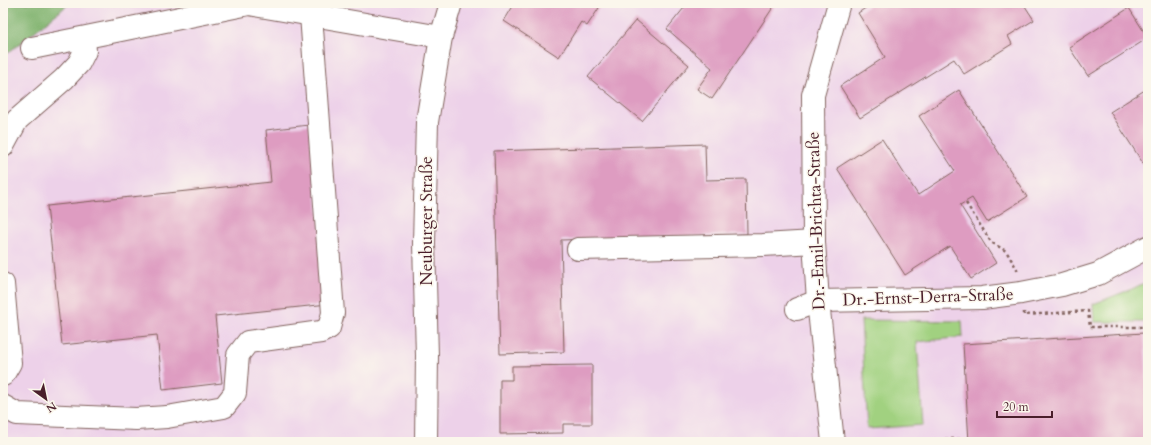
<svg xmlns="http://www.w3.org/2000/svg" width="1151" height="445" font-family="Cardo,serif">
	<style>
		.built { fill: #edd1e9 }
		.green { fill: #a1d180; stroke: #767856 }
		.forest { fill: #80b36e; stroke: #65694c }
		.building { fill: #de9cc1 }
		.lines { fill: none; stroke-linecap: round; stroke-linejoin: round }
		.minor-casing { stroke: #82635e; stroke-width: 24 }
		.major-casing { stroke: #82635e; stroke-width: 24 }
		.path { stroke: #82635e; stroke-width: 2.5; stroke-dasharray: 3 3; stroke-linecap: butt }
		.minor { stroke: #fff; stroke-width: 22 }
		.major { stroke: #fff; stroke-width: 22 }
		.labels { text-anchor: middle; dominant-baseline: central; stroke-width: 3; stroke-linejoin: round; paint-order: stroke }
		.street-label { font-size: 17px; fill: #4a1f2b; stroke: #fbf7ec }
	</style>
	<rect width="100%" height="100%" fill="#fbf7ec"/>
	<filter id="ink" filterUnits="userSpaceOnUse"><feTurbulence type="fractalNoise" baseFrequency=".025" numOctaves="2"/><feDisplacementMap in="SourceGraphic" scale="8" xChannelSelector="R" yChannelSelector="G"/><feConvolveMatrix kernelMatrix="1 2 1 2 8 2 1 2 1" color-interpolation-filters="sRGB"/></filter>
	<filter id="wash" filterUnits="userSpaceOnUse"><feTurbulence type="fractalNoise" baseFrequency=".012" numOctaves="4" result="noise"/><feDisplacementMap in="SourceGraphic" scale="16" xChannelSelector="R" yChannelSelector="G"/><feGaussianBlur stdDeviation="0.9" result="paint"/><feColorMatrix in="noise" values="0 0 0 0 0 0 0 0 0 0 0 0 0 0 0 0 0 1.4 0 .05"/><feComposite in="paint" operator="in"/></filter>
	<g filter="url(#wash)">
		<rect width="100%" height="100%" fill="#e9e1be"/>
		<polygon class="built" points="70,3 1148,3 1148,442 3,442 3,57"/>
		<g class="green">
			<polygon points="1148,281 1148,322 1094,322 1093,304 1132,289"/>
			<polygon points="861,320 962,321 963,337 917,342 923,425 867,429"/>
		</g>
		<polygon class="forest" points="3,3 70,3 3,57"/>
		<g id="blocks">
			<g class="building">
				<polygon points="515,3 592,3 599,8 587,26 581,22 559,57 504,21"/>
				<polygon points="688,3 770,3 774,6 712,99 697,89 712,68 667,29"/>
				<polygon points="873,3 1023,3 1034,20 1008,36 1012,44 964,74 954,59 860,118 840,86 885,57 858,13"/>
				<polygon points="1129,8 1148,38 1088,76 1069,47"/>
				<polygon points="636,20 689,65 642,121 588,77"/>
				<polygon points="1148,88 1148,171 1110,112"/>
				<polygon points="959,90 1027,197 987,222 972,198 960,205 996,263 971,279 950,246 905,275 837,168 882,139 918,195 955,171 919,116"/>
				<polygon points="309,125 328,304 215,316 222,383 163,390 157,335 62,345 47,206 271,182 266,130"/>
				<polygon points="705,144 706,180 746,179 747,234 561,240 564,352 500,354 494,151"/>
				<polygon points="1144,333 1148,400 1148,442 969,442 963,344"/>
				<polygon points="592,365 592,424 563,424 563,433 500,434 500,380 512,380 512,366"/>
			</g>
		</g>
	</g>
	<g filter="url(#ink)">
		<use href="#blocks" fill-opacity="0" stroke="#82635e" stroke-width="1"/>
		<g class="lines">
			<g class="minor-casing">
				<g id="minor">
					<polyline points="32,48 249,4 441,37"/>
					<polyline points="3,146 17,120 64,79 79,63 85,51 84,38"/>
					<polyline points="578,249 763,245 814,242"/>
					<polyline points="3,284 10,363 3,375"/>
					<polyline points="797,309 818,301 982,298 1021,293 1062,285 1098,274 1148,247"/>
					<polyline points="3,406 17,414 136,419 167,417 224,407 235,393 238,355 248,342 321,332 329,328 333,313 311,15"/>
					<polyline points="833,442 818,301 814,242 813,95 839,3"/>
				</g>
			</g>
			<g class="major-casing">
				<polyline id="major" points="426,442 427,356 424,243 427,122 441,37 451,3"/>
			</g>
			<g class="path">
				<polyline points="966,203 991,242 1006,251 1017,269 1018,273"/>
				<polyline points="1024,312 1024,315 1088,311 1090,327 1148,327"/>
				<polyline points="945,439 968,439"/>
				<polyline points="916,442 945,439 945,442"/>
			</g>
			<use href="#minor" class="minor"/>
			<use href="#major" class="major"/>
		</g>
	</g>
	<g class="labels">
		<g class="street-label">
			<text transform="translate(426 221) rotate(-90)">Neuburger Straße</text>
			<text transform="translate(816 221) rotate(-92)">Dr.-Emil-Brichta-Straße</text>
			<text transform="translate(928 297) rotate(-2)">Dr.-Ernst-Derra-Straße</text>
		</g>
	</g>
	<rect width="1151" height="445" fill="none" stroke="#fbf7ec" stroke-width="16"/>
	<g transform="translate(46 399) rotate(147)" stroke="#fbf7ec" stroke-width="3" paint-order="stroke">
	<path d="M0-3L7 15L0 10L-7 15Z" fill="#4a1f2b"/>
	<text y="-6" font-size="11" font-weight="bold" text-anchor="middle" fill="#4a1f2b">N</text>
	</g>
	<path d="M997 411v6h55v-6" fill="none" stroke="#4a1f2b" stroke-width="2"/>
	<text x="1003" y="411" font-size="12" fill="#4a1f2b" stroke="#fbf7ec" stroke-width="3" paint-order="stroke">20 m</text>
</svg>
